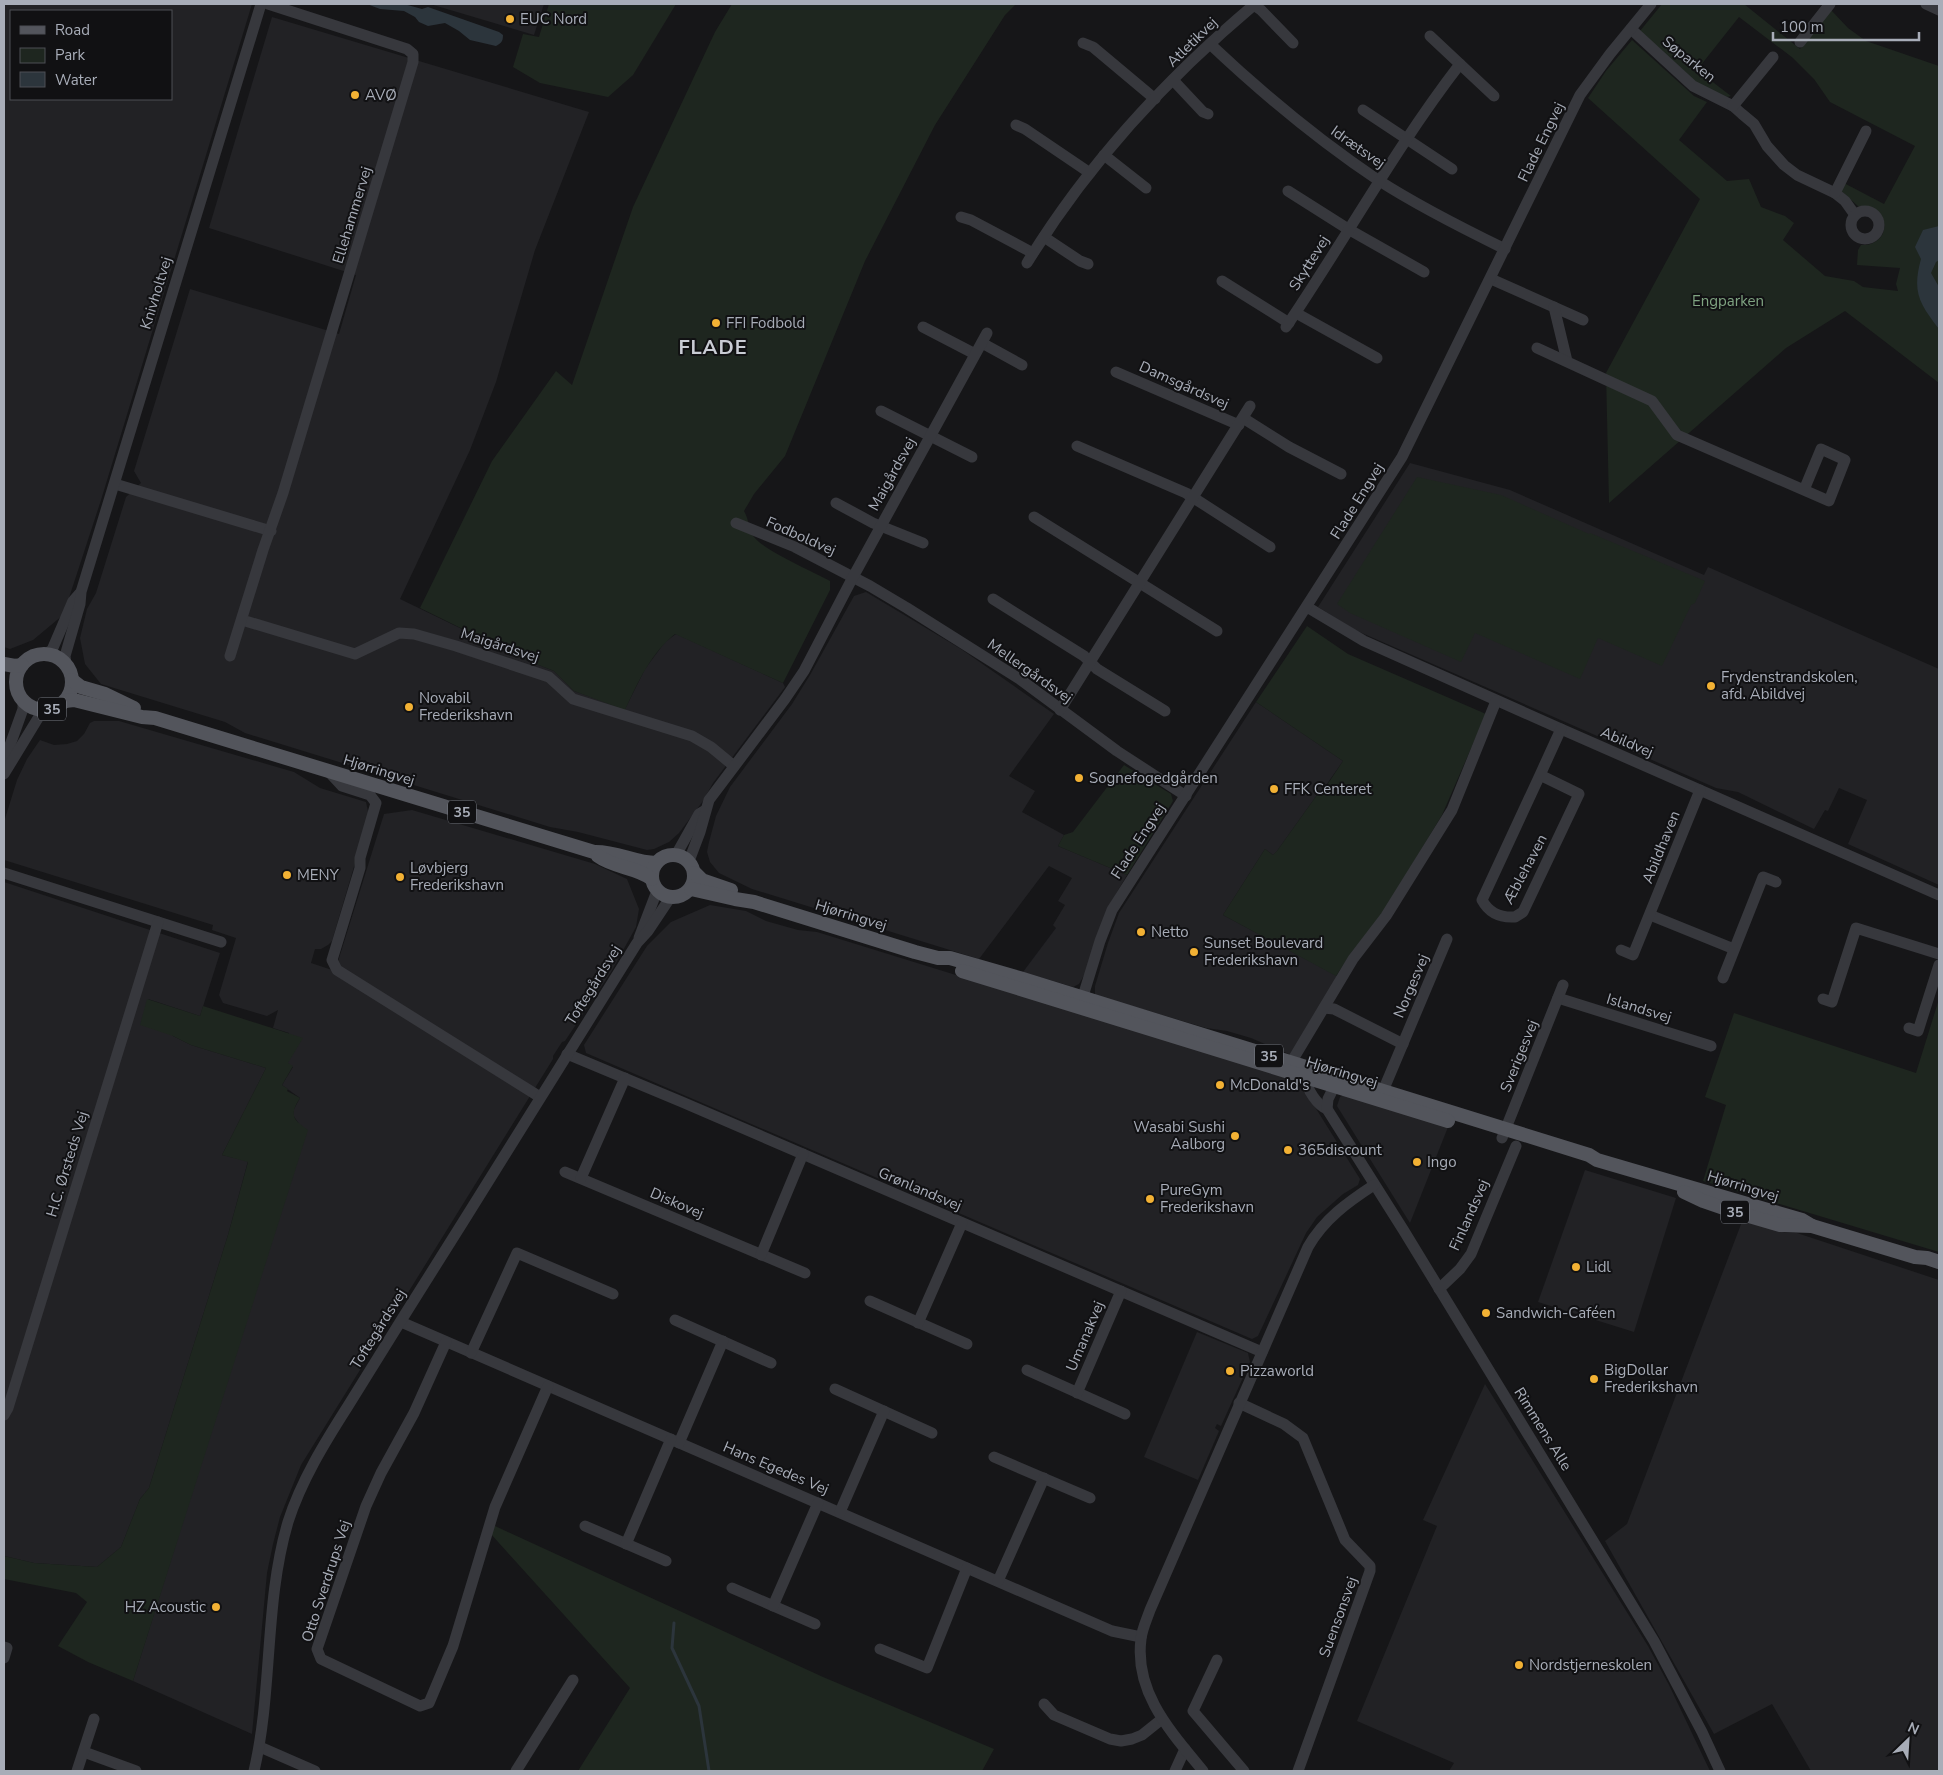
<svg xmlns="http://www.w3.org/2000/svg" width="1943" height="1775" font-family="'Nunito Sans',sans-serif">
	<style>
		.built { fill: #222225; fill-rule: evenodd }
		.green { fill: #1e261f }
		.water { fill: #2c353c }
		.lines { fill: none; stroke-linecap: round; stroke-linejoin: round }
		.stream { stroke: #2c353c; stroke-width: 3 }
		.minor { stroke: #37383d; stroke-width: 11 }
		.major { stroke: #53555c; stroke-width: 14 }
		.poi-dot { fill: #f2b134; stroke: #111113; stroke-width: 2 }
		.labels { text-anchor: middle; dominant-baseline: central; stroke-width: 4; stroke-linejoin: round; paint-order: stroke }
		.shield { fill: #111113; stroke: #7b7e86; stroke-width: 1 }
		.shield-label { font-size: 14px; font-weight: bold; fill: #a8adb8 }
		.poi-label { font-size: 15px; fill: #a8adb8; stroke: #111113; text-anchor: start }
		.street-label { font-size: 15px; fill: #a8adb8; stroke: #111113 }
		.park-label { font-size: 15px; fill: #7fa381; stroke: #111113 }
		.district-label { font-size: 20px; font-weight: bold; letter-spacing: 1px; fill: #c9ccd4; stroke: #111113 }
	</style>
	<rect width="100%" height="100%" fill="#161618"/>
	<g class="built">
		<path d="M4,4H252L101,500L66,607L63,615L33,640L10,649L4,647ZM11,11H171V99H11Z"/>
		<polygon points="430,4 544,4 534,35"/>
		<polygon points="272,17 589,112 535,250 496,382 470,450 400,599 526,660 554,671 574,691 625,709 645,669 665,642 676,634 783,683 785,687 713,783 703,801 679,833 669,842 654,849 647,850 578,832 550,827 245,733 225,722 101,684 85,664 80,638 87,609 96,593 126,497 141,483 134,471 190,289 339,334 356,275 209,228"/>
		<polygon points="1410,463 1510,490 1704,575 1708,567 1939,669 1939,885 1848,844 1867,800 1839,788 1828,811 1825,810 1814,829 1738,792 1716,788 1355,630 1318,607"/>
		<polygon points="866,592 961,649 1054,714 1009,776 1035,791 1022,812 1064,835 1058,846 1127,875 1109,906 1086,972 1079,984 1073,987 1023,972 1056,928 1053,925 1065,905 1058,901 1072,878 1049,866 979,959 752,889 719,873 710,862 707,852 709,842 716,816 730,787 792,704 810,675 854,596"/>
		<polygon points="1256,702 1343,761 1322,791 1317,795 1277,851 1273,855 1265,849 1223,915 1339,977 1291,1055 1251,1038 1227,1031 1206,1028 1095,995 1095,986 1108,943 1119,913"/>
		<polygon points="94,721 119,721 294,772 320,788 366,802 369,816 332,941 328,945 321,949 315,949 311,963 335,971 384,814 412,810 595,864 627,879 639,909 636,927 611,972 565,1041 562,1042 553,1056 553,1059 301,1465 280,1517 273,1544 267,1573 252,1734 133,1681 179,1534 299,1124 293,1115 294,1109 300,1098 282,1085 293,1067 287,1063 289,1033 273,1028 278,1010 267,1016 223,1003 219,995 236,938 212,930 213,925 4,860 4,822 17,780 27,759 40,740 54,745 67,744 77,741 84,734 90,723"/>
		<polygon points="4,882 220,953 200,1016 148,999 173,1036 191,1045 266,1068 222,1155 248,1161 228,1235 149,1488 140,1499 121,1547 97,1567 34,1563 4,1556"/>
		<polygon points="710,905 746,911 766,921 798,930 817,932 1282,1076 1297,1084 1310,1099 1360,1179 1358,1185 1343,1194 1317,1217 1306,1233 1258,1336 1252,1339 586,1053 584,1045 647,946 671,922"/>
		<polygon points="1344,1095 1448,1127 1410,1223 1337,1106 1340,1097"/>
		<polygon points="1585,1170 1676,1198 1634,1332 1538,1302"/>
		<polygon points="1743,1219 1785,1233 1797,1233 1939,1280 1939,1771 1811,1771 1772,1704 1714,1734 1605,1541 1627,1524"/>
		<polygon points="1197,1332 1248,1353 1250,1362 1221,1426 1217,1424 1215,1428 1219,1431 1198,1480 1144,1457"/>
		<polygon points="1485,1384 1648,1646 1669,1685 1710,1771 1449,1771 1454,1763 1357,1721 1437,1526 1423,1520"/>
	</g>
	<g class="green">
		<polygon points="549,4 676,4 633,75 608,97 540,83 513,67 523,34 539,37"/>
		<path d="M732,4H1016L1005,15L935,125L865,261L785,456L754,494L744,511C749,519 749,532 754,537C765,551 811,571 830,581V590L783,683L675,634C651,653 638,682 625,710L574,691L554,671L526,660L420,608L492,461L556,371L572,385L633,207L715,32Z"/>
		<path d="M1662,4H1744L1800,49L1831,10L1848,28L1866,41L1939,66V383L1845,311L1786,348L1609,503L1606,373L1700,199L1588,98L1606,71L1632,40L1694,96L1707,102L1679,140L1727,181L1749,179L1761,207L1785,216L1794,223L1783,240L1825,276L1854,281L1863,287L1898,291L1896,284L1900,268L1857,265L1858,250L1861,245C1894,246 1891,202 1859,207L1842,192V182L1884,204L1915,146L1830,102L1814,79L1793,58L1739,17L1697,70L1731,96L1727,97L1697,83L1640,31Z"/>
		<polygon points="1417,477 1501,495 1589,534 1590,533 1705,581 1695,603 1691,605 1662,666 1598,638 1580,679 1475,633 1461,662 1350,613 1337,604"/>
		<polygon points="1307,626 1348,654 1486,714 1442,815 1382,914 1351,953 1336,976 1223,915 1265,849 1273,855 1277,851 1317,795 1323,791 1343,761 1256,702"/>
		<polygon points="1124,765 1171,794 1173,801 1127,875 1058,846 1064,835 1073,832"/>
		<path d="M147,999L200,1016L203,1006L303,1038L288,1063L293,1066L282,1085L288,1089L287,1091L300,1098C289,1115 293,1120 308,1130L133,1681L88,1662L58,1646L87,1602L76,1593L4,1579V1556L34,1563L97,1567L121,1547L140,1499L149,1488L228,1235L248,1162L222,1155L266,1068L191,1045L173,1036L140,1025Z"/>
		<polygon points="1939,999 1939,1252 1703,1181 1726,1105 1705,1097 1734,1013 1916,1073"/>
		<polygon points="495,1526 823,1677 994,1749 982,1771 578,1771 630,1688 490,1533"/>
	</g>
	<g class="water">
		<path d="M367,4H404L422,9L428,7L499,32L503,35C503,42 501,43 496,46L470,40L459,31L445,23L428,26L419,22L415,17L404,11L380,9Z"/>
		<path d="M1939,226V260L1936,262L1931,273L1939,287V329C1919,303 1912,292 1921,259L1915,247L1923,230Z"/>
	</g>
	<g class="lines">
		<polyline class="stream" points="674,1623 672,1648 699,1706 709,1771"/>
		<g class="minor">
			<polyline points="1252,4 1261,10 1293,43"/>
			<polyline points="1926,4 1939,10"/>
			<polyline points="1631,29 1693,86 1733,106 1742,114 1754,124 1767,146 1784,165 1797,175 1835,193 1845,201 1855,215"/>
			<polyline points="1430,36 1494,96"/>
			<polyline points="1800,42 1830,4"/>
			<polyline points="1083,43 1093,47 1155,99"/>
			<path d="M1210,44C1263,94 1318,140 1378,180C1418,206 1462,228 1505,249"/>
			<polyline points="1173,80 1203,112 1208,114"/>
			<polyline points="1733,106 1773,57"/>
			<polyline points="1363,110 1452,169"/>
			<polyline points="1016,125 1025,129 1090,173"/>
			<polyline points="1104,155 1146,188"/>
			<polyline points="1288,191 1348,229 1424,272"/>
			<polyline points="1835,193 1866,131"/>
			<circle cx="1865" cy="225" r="14"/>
			<polyline points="961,217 971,220 1033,253"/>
			<polyline points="1044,237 1080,261 1088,264"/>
			<path d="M1027,263C1087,165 1167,78 1255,4"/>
			<polyline points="1491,279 1583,320"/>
			<polyline points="1222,281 1289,323"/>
			<polyline points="1554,307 1567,361"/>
			<polyline points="1296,313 1377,358"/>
			<polyline points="923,327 975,354"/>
			<path d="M1286,327C1345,240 1396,147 1460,64"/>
			<polyline points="982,343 1022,365"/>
			<polyline points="1537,348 1652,401 1677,435 1829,501 1845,460 1821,449 1804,490"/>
			<polyline points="1116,372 1239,425"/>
			<polyline points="881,411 972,457"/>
			<polyline points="1243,418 1289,447 1341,474"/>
			<polyline points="1077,446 1186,493 1270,547"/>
			<polyline points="115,484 271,531"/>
			<polyline points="836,503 873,523 923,543"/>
			<polyline points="1034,517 1217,631"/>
			<polyline points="736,523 795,547 870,586 907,608 1021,680 1117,751 1186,796"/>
			<polyline points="993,599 1084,656 1097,669 1165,711"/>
			<polyline points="1307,607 1364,641 1561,729 1939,895"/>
			<polyline points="242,620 355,654 399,633 414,634 456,646 549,677 573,699 692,736 711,747 734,766"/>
			<polyline points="45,654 52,650 73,601 80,593"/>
			<polyline points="230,656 263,550 283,493 413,62 413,54 407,49 268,4"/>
			<polyline points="66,664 65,656 80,604 81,592 261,4"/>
			<polyline points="1060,710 1250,406"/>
			<polyline points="4,762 23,709 23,700"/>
			<polyline points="329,772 342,786 370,795 376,803 360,858 360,868 332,960 337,970 540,1097"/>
			<polyline points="4,774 43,710"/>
			<path d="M1540,775L1482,900C1489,913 1500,918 1515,917L1523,912L1579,794L1540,775L1561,729"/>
			<polyline points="676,855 699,814 704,811"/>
			<polyline points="689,861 700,832 709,800 785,699 804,671 853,577 987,333"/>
			<polyline points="4,873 221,942"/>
			<polyline points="1650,915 1734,949"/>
			<polyline points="639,938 657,891"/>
			<polyline points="1621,950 1633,955 1700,790"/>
			<polyline points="1723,978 1763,877 1776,882"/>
			<polyline points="1558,998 1711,1046"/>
			<polyline points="1823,999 1832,1002 1856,928 1939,954"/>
			<polyline points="1080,1006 1100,941 1112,910 1402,457 1580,95 1610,54 1651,4"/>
			<polyline points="1324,1008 1334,1009 1403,1044"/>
			<polyline points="1909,1028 1918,1031 1939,965"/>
			<polyline points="567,1054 682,1102 1262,1352"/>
			<polyline points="1289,1070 1295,1056 1353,959 1386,916 1452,810 1496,701"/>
			<path d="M1308,1070C1308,1070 1306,1078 1306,1078C1306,1089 1318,1106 1327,1109L1404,1231L1654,1641L1702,1732L1720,1771"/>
			<polyline points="1380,1098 1447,939"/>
			<polyline points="1327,1109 1328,1099 1338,1079"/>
			<polyline points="1502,1138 1563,985"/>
			<polyline points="565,1172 805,1273"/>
			<polyline points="581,1178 625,1078"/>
			<polyline points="761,1255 803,1154"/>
			<polyline points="1439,1289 1460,1269 1471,1254 1516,1146"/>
			<polyline points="870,1301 967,1344"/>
			<polyline points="675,1320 771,1363"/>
			<polyline points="401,1322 1112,1631 1141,1637"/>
			<polyline points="918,1323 962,1223"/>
			<polyline points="446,1342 414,1413 381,1473 366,1506 317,1649 321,1659 420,1706 429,1703 453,1646 495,1507 548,1386"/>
			<polyline points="471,1353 517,1253 613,1294"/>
			<polyline points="1027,1370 1125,1414"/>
			<polyline points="835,1389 932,1433"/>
			<polyline points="1077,1393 1121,1291"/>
			<polyline points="1239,1403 1284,1424 1303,1438 1345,1540 1370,1566 1370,1571 1298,1771"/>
			<polyline points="4,1415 8,1408 158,922"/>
			<polyline points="679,1443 723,1341"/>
			<polyline points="994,1457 1090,1498"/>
			<polyline points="840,1512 884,1411"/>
			<polyline points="585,1526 666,1561"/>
			<polyline points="626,1544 671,1439"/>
			<polyline points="998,1581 1044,1478"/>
			<polyline points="732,1588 815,1624"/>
			<polyline points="773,1606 818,1503"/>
			<polyline points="4,1647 7,1648 4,1658"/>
			<polyline points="880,1649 927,1668 967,1568"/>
			<polyline points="1217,1660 1193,1711 1244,1771"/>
			<polyline points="1044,1704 1054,1715 1110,1739 1121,1741 1132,1739 1142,1735 1162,1719"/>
			<polyline points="260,1747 315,1771"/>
			<polyline points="84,1752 136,1771"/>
			<polyline points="77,1771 94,1719"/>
			<path d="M254,1771C273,1690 264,1603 288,1522C301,1481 325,1442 348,1406C366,1377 384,1348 402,1319C481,1194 559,1068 637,943L648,931L670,898"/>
			<polyline points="516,1771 573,1680"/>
			<polyline points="1175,1771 1185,1749"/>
			<path d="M1203,1771C1172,1733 1134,1693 1141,1639C1142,1629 1147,1619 1150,1610L1308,1247C1324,1219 1348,1202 1374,1185"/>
		</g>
		<g class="major">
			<circle cx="44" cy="682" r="28"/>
			<polyline points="4,664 15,666 22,665"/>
			<polyline points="72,680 81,687 105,694 134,708"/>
			<path d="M65,701L74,700L142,717L155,718L594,852C616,851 635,863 656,863"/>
			<circle cx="673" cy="876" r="21"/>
			<path d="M598,856C614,868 637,867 652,879"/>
			<polyline points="695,873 702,880 731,890"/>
			<polyline points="691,889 735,899 754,902 915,952 938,958 950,958 1023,979 1589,1155 1597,1160 1802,1220 1812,1226"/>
			<polyline points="962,971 1448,1121"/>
			<polyline points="1684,1192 1703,1201 1732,1211 1780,1225 1812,1226 1915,1257 1927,1258 1939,1262"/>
		</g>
	</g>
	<g class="poi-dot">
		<circle cx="510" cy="19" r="5"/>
		<circle cx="355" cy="95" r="5"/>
		<circle cx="716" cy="323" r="5"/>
		<circle cx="1711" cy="686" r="5"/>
		<circle cx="409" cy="707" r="5"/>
		<circle cx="1079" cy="778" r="5"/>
		<circle cx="1274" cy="789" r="5"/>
		<circle cx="287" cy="875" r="5"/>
		<circle cx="400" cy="877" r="5"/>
		<circle cx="1141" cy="932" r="5"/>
		<circle cx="1194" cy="952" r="5"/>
		<circle cx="1220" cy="1085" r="5"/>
		<circle cx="1235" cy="1136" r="5"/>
		<circle cx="1288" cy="1150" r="5"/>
		<circle cx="1417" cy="1162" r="5"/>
		<circle cx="1150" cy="1199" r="5"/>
		<circle cx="1576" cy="1267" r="5"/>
		<circle cx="1486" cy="1313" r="5"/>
		<circle cx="1230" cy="1371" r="5"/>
		<circle cx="1594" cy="1379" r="5"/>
		<circle cx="216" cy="1607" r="5"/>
		<circle cx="1519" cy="1665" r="5"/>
	</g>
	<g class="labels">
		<g class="shield">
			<rect x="38" y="697.5" width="28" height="23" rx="4"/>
			<rect x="448" y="800.5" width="28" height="23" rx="4"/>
			<rect x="1255" y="1044.5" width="28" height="23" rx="4"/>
			<rect x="1721" y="1200.5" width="28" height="23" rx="4"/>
		</g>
		<g class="shield-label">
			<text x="52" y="709">35</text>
			<text x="462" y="812">35</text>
			<text x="1269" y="1056">35</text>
			<text x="1735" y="1212">35</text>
		</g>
		<g class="poi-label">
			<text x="520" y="19">EUC Nord</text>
			<text x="365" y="95">AVØ</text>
			<text x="726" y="323">FFI Fodbold</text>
			<text x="1721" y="677">Frydenstrandskolen,<tspan x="1721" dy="17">afd. Abildvej</tspan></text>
			<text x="419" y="698">Novabil<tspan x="419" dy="17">Frederikshavn</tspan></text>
			<text x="1089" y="778">Sognefogedgården</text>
			<text x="1284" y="789">FFK Centeret</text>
			<text x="410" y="868">Løvbjerg<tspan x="410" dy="17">Frederikshavn</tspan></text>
			<text x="297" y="875">MENY</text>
			<text x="1151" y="932">Netto</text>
			<text x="1204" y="943">Sunset Boulevard<tspan x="1204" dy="17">Frederikshavn</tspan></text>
			<text x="1230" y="1085">McDonald's</text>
			<text x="1225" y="1127" text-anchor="end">Wasabi Sushi<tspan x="1225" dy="17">Aalborg</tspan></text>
			<text x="1298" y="1150">365discount</text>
			<text x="1427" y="1162">Ingo</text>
			<text x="1160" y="1190">PureGym<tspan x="1160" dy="17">Frederikshavn</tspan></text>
			<text x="1586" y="1267">Lidl</text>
			<text x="1496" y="1313">Sandwich-Caféen</text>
			<text x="1604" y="1370">BigDollar<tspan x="1604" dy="17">Frederikshavn</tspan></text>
			<text x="1240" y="1371">Pizzaworld</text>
			<text x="206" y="1607" text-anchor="end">HZ Acoustic</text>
			<text x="1529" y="1665">Nordstjerneskolen</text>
		</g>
		<g class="street-label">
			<text transform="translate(1192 42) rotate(-44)">Atletikvej</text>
			<text transform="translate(1689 59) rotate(39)">Søparken</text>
			<text transform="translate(1541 142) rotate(-64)">Flade Engvej</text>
			<text transform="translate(1358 147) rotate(35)">Idrætsvej</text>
			<text transform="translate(352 215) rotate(-73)">Ellehammervej</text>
			<text transform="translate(1309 263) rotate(-58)">Skyttevej</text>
			<text transform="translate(156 293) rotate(-73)">Knivholtvej</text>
			<text transform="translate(1184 385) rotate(24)">Damsgårdsvej</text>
			<text transform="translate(892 474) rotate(-61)">Maigårdsvej</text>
			<text transform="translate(1357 501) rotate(-58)">Flade Engvej</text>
			<text transform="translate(801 536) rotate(24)">Fodboldvej</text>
			<text transform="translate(500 645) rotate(18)">Maigårdsvej</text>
			<text transform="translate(1030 671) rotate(35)">Mellergårdsvej</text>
			<text transform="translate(1627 742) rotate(23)">Abildvej</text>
			<text transform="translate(379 770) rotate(17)">Hjørringvej</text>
			<text transform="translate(1138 841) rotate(-57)">Flade Engvej</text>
			<text transform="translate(1661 847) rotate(-68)">Abildhaven</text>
			<text transform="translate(1525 869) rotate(-62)">Æblehaven</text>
			<text transform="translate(851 915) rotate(17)">Hjørringvej</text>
			<text transform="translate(593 985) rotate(-58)">Toftegårdsvej</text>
			<text transform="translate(1411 986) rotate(-67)">Norgesvej</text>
			<text transform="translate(1639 1008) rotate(17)">Islandsvej</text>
			<text transform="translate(1519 1056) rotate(-68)">Sverigesvej</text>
			<text transform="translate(1342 1072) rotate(17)">Hjørringvej</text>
			<text transform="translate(67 1164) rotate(-73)">H.C. Ørsteds Vej</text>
			<text transform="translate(1743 1186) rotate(17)">Hjørringvej</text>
			<text transform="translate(920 1189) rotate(23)">Grønlandsvej</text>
			<text transform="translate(677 1203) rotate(23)">Diskovej</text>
			<text transform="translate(1469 1215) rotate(-66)">Finlandsvej</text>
			<text transform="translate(378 1329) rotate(-58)">Toftegårdsvej</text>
			<text transform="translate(1085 1336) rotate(-67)">Umanakvej</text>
			<text transform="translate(1543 1429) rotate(58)">Rimmens Alle</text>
			<text transform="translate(776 1468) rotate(23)">Hans Egedes Vej</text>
			<text transform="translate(326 1581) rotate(-72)">Otto Sverdrups Vej</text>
			<text transform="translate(1338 1617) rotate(-70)">Suensonsvej</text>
		</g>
		<g class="park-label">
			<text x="1728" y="301">Engparken</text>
		</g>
		<g class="district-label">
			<text x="713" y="347">FLADE</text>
		</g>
	</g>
	<rect width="1943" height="1775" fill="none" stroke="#a8adb8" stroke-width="10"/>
	<rect x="10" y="10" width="162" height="90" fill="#111113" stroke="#4d4f55"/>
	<rect x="20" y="26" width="25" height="8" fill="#53555c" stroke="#4d4f55"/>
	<text x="55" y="35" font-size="15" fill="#a8adb8">Road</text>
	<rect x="20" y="48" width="25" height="15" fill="#1e261f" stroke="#4d4f55"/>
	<text x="55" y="60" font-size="15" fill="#a8adb8">Park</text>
	<rect x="20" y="72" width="25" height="15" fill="#2c353c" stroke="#4d4f55"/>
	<text x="55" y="85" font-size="15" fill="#a8adb8">Water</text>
	<g transform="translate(1908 1740) rotate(25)" stroke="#111113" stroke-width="4" paint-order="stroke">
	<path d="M0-4L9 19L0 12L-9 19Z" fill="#a8adb8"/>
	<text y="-8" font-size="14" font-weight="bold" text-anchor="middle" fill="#a8adb8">N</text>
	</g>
	<path d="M1773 32v8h146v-8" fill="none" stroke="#a8adb8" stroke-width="2.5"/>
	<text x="1780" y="32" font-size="15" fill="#a8adb8" stroke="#111113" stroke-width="4" paint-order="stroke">100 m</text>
</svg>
